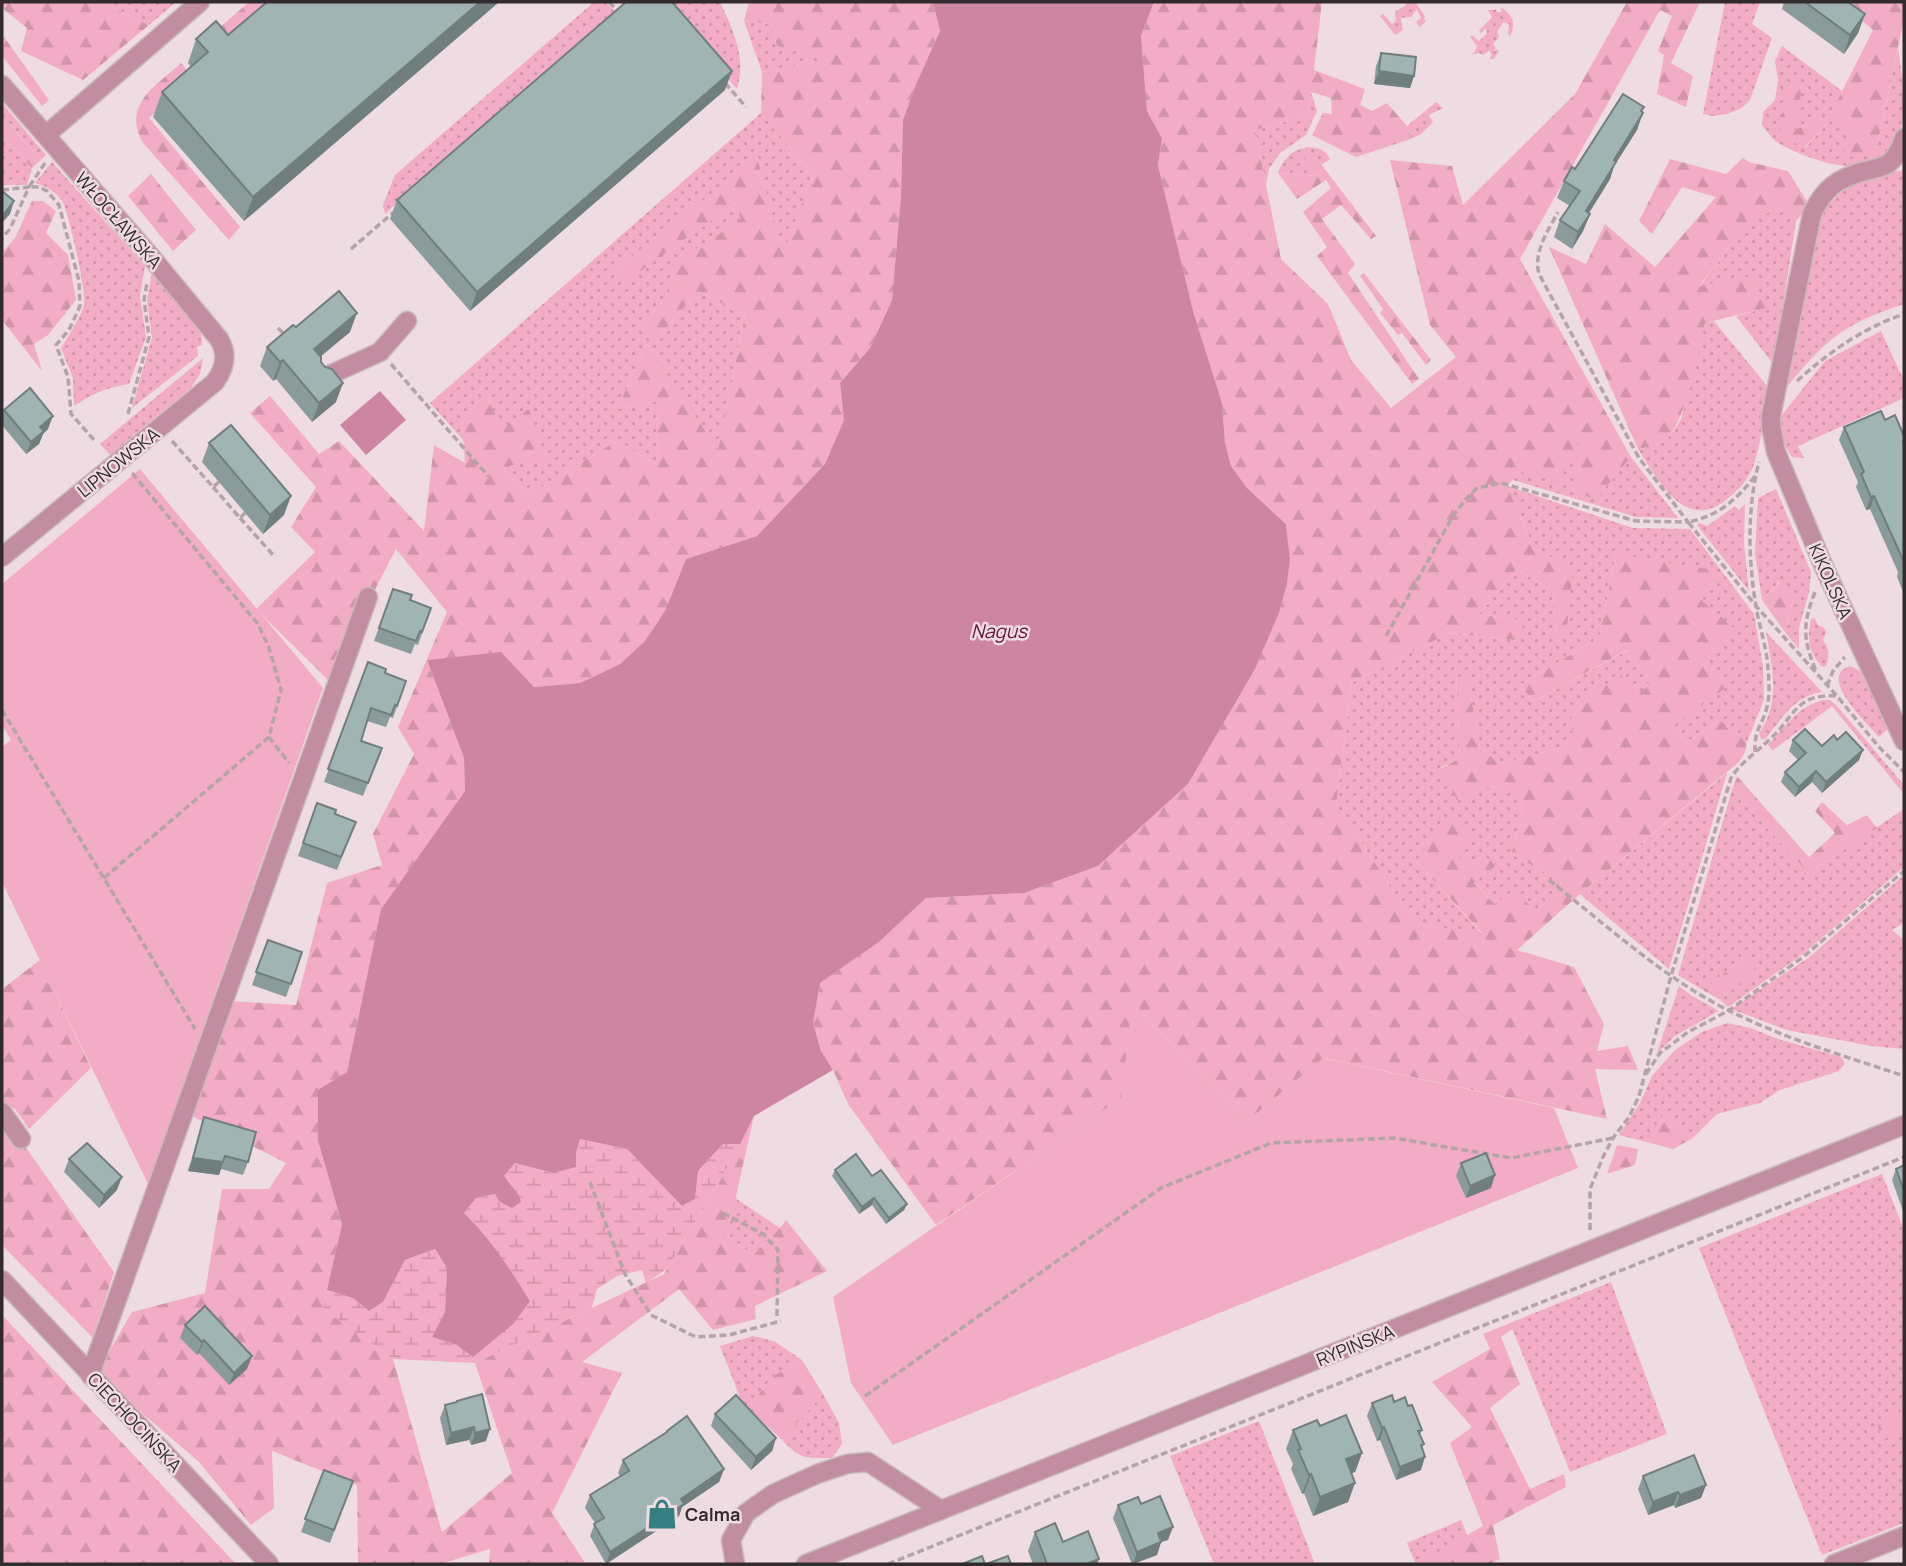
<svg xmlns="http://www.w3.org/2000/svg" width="1906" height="1566" font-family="Manrope,sans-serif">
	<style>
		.grass { fill: url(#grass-dots) }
		.forest { fill: url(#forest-firs) }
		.wetland { fill: url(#wetland-marsh) }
		.garden { fill: #f3acc6 }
		.water { fill: #cd85a1 }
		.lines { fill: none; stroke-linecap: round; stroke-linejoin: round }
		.minor-casing { stroke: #c9b9bf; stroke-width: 21 }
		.path { stroke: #b4a4aa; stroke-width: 3.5; stroke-dasharray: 7 3.5; stroke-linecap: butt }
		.minor { stroke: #c38da1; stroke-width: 18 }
		.wall { fill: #8a9b9b }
		.shaded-wall { fill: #707e7e }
		.building { fill: #a0b4b4; stroke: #707e7e; stroke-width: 2 }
		.labels { text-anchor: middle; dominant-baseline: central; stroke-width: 5; stroke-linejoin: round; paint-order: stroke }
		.street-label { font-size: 18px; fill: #322b2d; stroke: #efdce3 }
		.poi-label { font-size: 18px; font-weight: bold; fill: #322b2d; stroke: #efdce3; text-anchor: start }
		.water-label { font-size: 19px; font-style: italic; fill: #67113d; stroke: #efdce3 }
	</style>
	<defs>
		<pattern id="grass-dots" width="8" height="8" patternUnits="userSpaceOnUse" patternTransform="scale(1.75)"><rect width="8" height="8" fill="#f3acc6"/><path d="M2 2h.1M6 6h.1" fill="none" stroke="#d194aa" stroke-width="1.8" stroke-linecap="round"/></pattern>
		<pattern id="forest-firs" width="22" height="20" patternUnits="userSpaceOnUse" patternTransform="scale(1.75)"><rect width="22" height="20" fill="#f3acc6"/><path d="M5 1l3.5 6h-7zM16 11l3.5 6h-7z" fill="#d194aa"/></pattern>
		<pattern id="wetland-marsh" width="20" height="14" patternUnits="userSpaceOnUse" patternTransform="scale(1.75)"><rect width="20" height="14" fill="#f3acc6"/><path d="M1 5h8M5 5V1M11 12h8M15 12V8" fill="none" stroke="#d194aa"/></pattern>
	</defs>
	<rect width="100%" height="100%" fill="#efdce3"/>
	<g class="grass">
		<polygon points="99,2 176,2 149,25"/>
		<polygon points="594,2 605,2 615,11 385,214 383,205 395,175"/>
		<path d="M661,2H720C733,30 747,58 737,89Z"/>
		<polygon points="1404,2 1415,2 1425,16 1424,19 1426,21 1420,27 1416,22 1421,18 1417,9 1411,17 1401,18 1403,30 1395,35 1380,16 1383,14 1392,24 1396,21 1395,12 1406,5"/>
		<polygon points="1725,2 1760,2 1752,24 1772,38 1750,100 1742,108 1727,114 1713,116 1703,114"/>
		<path d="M1500,7C1512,13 1517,24 1510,36L1508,34L1509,24L1503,22L1497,32L1499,37L1493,44L1496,48L1493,52L1497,49L1499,51L1494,59H1489L1492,55L1489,51L1483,55L1479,53L1470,55L1475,52L1477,46L1470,37L1472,35L1479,41L1487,33L1486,28L1481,33L1479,31L1492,17L1488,10H1494L1496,9L1497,12H1502Z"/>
		<polygon points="744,21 771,24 777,46 830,60 762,72"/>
		<path d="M1782,46L1842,91L1829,117L1781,135L1805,148L1830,121L1851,127L1875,155L1898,48C1902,74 1906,105 1901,129C1885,176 1844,170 1806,156C1794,151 1782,147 1772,138C1769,134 1765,129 1762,125L1763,112L1775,100L1778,80L1775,61Z"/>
		<polygon points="1311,92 1317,111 1306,135 1280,153 1269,169 1266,185 1255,130 1308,116"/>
		<polygon points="1436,102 1443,108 1429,115 1433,122 1421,134 1411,139 1407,126"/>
		<polygon points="2,103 46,155 41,160 2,116"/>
		<polygon points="761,113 813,174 783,255 757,158 617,268 628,279 735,203 742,220 668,267 675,283 643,327 660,336 698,291 745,315 718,451 647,344 617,409 657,401 658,465 616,441 529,495 501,467 529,410 503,429 487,399 462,423 464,441 430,403"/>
		<polygon points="2,134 32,168 27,185 2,185"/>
		<path d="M1308,147C1319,148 1325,149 1330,159L1321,165L1311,152L1319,176L1278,173C1283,158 1292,150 1308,147Z"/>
		<path d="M52,162L145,266L140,296L146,337L129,384C106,388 93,393 74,406L73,378L61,348C68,336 82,316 84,304C86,290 69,213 62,201C55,191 47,187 35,183Z"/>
		<path d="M1904,170V304C1883,311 1859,320 1840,333C1819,348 1802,369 1786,388L1817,219C1846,182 1858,178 1904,170Z"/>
		<polygon points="1782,203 1796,221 1774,365 1736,316 1766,308 1699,287 1758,211 1766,214"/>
		<polygon points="152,273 197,327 201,334 202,345 197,347 198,356 132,408 152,338 147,300"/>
		<path d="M1714,321L1768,387C1764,413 1762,442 1753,467C1747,481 1738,491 1726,500C1684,533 1657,478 1638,449C1663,445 1669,440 1681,419L1705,323Z"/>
		<polygon points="1881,331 1904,381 1904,398 1798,446 1804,458 1792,457 1781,440 1781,416 1825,361"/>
		<polygon points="203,358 200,374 191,388 110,455 100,444"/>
		<polygon points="1578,438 1595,499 1631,457 1678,518 1636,517 1513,480 1520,472"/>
		<polygon points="1507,486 1633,528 1690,529 1754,614 1763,666 1764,700 1747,742 1721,721 1685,743 1673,726 1616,554 1599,638 1520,685 1533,702 1628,650 1651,685 1636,694 1574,744 1500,764 1480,747 1468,682 1456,678 1460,758 1440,768 1485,787 1508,789 1521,798 1522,820 1511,854 1562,882 1537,911 1495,904 1474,882 1496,866 1483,855 1468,866 1456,853 1416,861 1483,935 1416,924 1336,805 1352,682 1450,633 1516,640 1524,621 1479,614 1517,569 1553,592 1556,637 1572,569 1534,548"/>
		<polygon points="1776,489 1811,572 1809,592 1799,628 1799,649 1785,632 1793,600 1780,581 1762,600 1755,554 1758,498"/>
		<polygon points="1745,504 1744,544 1749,591 1697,525 1700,523 1707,526 1735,506 1739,510"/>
		<path d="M1812,618L1815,619L1818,625L1824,628L1826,632L1823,640C1829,648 1830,656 1826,666L1823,667C1809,656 1806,634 1812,618Z"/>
		<path d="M1766,632L1822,692C1795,696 1783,717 1767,737L1764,740L1761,738L1759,733C1781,704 1772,665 1766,632Z"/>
		<path d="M1851,666L1860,671L1889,728L1879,737C1868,724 1815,675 1851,666Z"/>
		<path d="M1823,700H1830L1837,706L1904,785V794L1832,706L1772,751L1768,744C1787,727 1796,707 1823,700Z"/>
		<polygon points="1727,773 1669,969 1580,894"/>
		<polygon points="1732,790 1811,876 1818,867 1904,809 1904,867 1803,954 1728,1007 1720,1000 1754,971 1746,956 1703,990 1678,975"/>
		<polygon points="1904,875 1904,923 1892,930 1904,940 1904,1049 1871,1046 1787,1030 1731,1009 1808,958"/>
		<polygon points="1679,986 1692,996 1719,1011 1675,1036 1657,1053"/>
		<polygon points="1727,1023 1751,1028 1778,1039 1841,1057 1845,1064 1839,1071 1780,1090 1760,1103 1717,1114 1693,1138 1663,1115 1650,1143 1619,1135 1640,1103 1652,1076 1675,1050 1702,1032"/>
		<polygon points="1882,1174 1904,1230 1904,1523 1822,1555 1699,1248"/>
		<polygon points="735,1198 780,1228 753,1255 727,1236"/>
		<polygon points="1611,1282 1667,1434 1570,1472 1510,1323"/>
		<polygon points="753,1336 774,1341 802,1360 773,1376 751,1404 756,1416 742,1403 720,1346"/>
		<path d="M823,1394L839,1423L842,1444L832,1458C805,1458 801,1460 782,1440Z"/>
		<polygon points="1259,1421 1315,1564 1214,1564 1170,1456"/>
		<polygon points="1461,1520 1479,1564 1416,1564 1407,1543"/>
	</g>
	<g class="forest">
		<polygon points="2,2 99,2 149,25 83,80 21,51 27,28 2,8"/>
		<polygon points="249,2 282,2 224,51 210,36"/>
		<polygon points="749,2 933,2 940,31 916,84 903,120 901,195 892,300 870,348 840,383 844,420 825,464 757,536 686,559 665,611 645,641 620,664 580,683 534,687 501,653 427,660 464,758 465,791 381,909 347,1072 318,1141 342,1224 323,1309 393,1359 442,1532 512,1473 475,1363 664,1274 717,1186 754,1116 727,1236 753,1255 780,1228 786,1220 827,1271 755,1306 756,1319 713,1330 679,1289 582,1362 622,1373 552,1513 586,1564 489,1564 490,1549 440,1564 358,1564 357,1485 272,1451 274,1508 251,1525 198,1461 96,1374 132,1312 205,1293 222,1189 269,1189 286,1163 190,1115 230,1001 296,1005 327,883 382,865 373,834 414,754 398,727 447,612 396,549 328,680 256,609 315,552 291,527 316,487 250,413 270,396 319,454 339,441 424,531 434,445 465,463 462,423 487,398 503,428 529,409 547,460 501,467 529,495 616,441 658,465 657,401 617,409 647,344 718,450 745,315 698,291 659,337 643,327 675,283 667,267 741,220 735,203 628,280 617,268 757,157 783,253 813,174 761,113 762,72 828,60 777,46 771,24 744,21"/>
		<path d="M1154,2H1322L1314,70L1365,89L1360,105L1372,111L1387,103L1407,126L1411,139L1356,157L1312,135L1323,113L1332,114L1331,98L1311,92L1308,116L1255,130L1281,259L1328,304L1351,360L1391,408L1456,357L1430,325L1390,160L1452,166L1463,205L1575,94L1627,2H1700L1671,63L1693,76L1686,107L1657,94L1664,55L1658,51L1672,16L1660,10L1520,259L1631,457L1595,500L1576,490L1578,440L1560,481L1520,472L1507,486L1534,548L1573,568L1566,636L1556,638L1553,592L1517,569L1479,614L1525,621L1516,640L1450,633L1352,682L1336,805L1416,924L1483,934L1416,861L1449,816L1473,838L1456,853L1468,865L1483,855L1497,865L1474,883L1495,904L1511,892L1537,910L1562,882L1511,854L1522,820L1521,798C1495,780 1483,788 1457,800L1440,769L1460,758L1456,677L1468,681L1480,747L1500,764L1574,744L1570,706L1621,675L1636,694L1650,685L1627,650L1533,702L1520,685L1599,638L1616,554L1707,569L1721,581L1700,599L1734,628L1706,660L1728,686L1673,726L1685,743L1721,721L1747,742L1745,752L1739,762L1580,894L1517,950L1574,967L1604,1024L1597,1051L1628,1046L1638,1070L1595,1069L1607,1119L1324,1058L1246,1122L1133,1003L1122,1098L936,1225L848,1104L833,1070L821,1051L813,1023L820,983L879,942L926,898L1024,893L1098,866L1188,784L1255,669L1279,613L1287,584L1290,559L1286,524L1247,488L1231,466L1225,443L1222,403L1193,311L1158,165L1162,138L1147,111L1141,36Z"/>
		<polygon points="1839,2 1904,2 1904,19 1875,155 1842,157 1851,128 1830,121 1804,148 1780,135 1786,81 1803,84 1794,130 1829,117 1873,30"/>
		<polygon points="2,34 49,100 42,106 2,56"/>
		<path d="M181,63L192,77L149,118L240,227L229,240L143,143C122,104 155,87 181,63Z"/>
		<polygon points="2,116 41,160 32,168 2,134"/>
		<polygon points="1311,151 1376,236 1371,239 1341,205 1322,219 1355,264 1348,273 1419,379 1412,384 1317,256 1327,247 1303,212 1331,188 1326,180 1297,199 1278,173 1318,176 1303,155"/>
		<path d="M1743,158L1749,162L1788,171L1809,205L1796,221L1782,204L1766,214L1758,212L1699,286L1751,276L1766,308L1705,323C1699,349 1685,428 1664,441C1656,447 1647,447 1638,449L1549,247L1586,264L1605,224L1655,267L1716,197L1682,187L1652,234L1639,221L1670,159L1726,174Z"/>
		<polygon points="151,174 196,230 173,251 128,196"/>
		<polygon points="32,201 43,201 56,211 46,233 68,255 76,300 48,335 34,344 42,371 2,320 2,253 15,238"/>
		<polygon points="1364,273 1431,360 1426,365 1402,333 1398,335 1380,313 1383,309 1360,276"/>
		<polygon points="1781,581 1793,600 1785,632 1762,600"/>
		<polygon points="1737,776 1809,857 1835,833 1815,811 1822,802 1847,825 1867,815 1877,828 1818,867 1811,876 1732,790"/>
		<polygon points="1746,956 1755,971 1720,1000 1703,990"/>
		<polygon points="40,960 91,1068 29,1129 15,1109 2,1103 2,989"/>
		<polygon points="2,1114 114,1272 93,1338 2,1245"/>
		<polygon points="1663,1115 1693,1138 1673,1149 1650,1143"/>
		<polygon points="1617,1145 1638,1149 1635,1165 1607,1174"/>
		<polygon points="2,1315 236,1564 2,1564"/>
		<polygon points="1510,1323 1513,1329 1501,1337 1520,1384 1490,1408 1530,1489 1564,1474 1566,1487 1493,1525 1500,1559 1490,1564 1417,1564 1483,1526 1450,1443 1472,1427 1432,1382 1490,1349 1483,1334"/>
		<polygon points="802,1360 823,1394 782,1440 756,1416 751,1404 773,1376"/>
		<polygon points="1904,1408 1904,1434 1881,1440 1878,1424"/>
	</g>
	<path class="wetland" d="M580,1139L627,1149L682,1206L695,1199L698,1171L723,1144H740L717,1186L667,1269L646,1283L642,1270L617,1276L597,1289L592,1308L475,1363L393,1359L323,1309L327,1290L353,1298L369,1311L383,1302L405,1260L435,1249L447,1268L445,1312L432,1337L457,1345L530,1301C511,1270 491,1239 464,1213L476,1198L495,1194L500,1201L519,1196L503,1177L515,1163L553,1173L576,1153Z"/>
	<g class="garden">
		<polygon points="140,469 323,688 148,1184 2,882 2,747 11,740 2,725 2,584"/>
		<polygon points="1132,1002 1246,1122 1323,1058 1554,1108 1578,1168 893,1445 851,1383 833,1297 1121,1098"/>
	</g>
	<g class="water">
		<path d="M933,2H1154L1141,36L1147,111L1162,138L1158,165L1193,311L1222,403L1225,443L1231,466L1247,488L1286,524L1290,559L1287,584L1279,613L1255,669L1188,784L1098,866L1024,893L926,898L879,942L820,983L813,1023L821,1051L833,1070L754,1116L740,1144H723L698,1171L695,1199L682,1206L627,1149L580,1139L576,1153V1167L553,1173L515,1163L504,1176L519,1196L521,1202L512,1208L499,1201L495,1194L476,1198L464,1213C491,1239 511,1270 530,1301L513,1324L473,1357L457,1345L432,1337L445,1312L447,1268L435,1249L405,1260L383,1302L369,1311L353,1298L327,1290L342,1224L318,1141V1090L347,1072L381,909L465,791L464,758L427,660L501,652L534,687L580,683L620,664L645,641L665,611L686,559L757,536L825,464L844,420L840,383L870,348L892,300L901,195L903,120L916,84L940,31Z"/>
		<polygon points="380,391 406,420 366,455 340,425"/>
	</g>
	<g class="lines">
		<g class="minor-casing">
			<g id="minor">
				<path d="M2,85L152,258L219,339C228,354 225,368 215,382L2,557"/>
				<polyline points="46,135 200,2"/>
				<path d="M1904,138C1901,147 1895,160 1886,165C1880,168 1872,169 1865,171C1838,178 1824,188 1812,214L1771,416V426L1776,452L1824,567L1904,741"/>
				<polyline points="325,377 380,352 407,321"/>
				<polyline points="2,1112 21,1139"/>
				<polyline points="2,1280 269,1564"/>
				<polyline points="90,1375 368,597"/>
				<polyline points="735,1564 731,1540 746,1513 773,1494 817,1474 847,1464 868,1462 941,1510"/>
				<polyline points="806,1564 1904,1125"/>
				<polyline points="1834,1564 1904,1536"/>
			</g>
		</g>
		<g class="path">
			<polyline points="609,2 620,13"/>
			<polyline points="725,83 746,107"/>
			<polyline points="45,163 29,187 39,187 47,191 59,205 79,281 80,306 69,330 56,345 68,377 71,414 95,441"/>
			<polyline points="2,190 29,187 10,229 2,238"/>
			<polyline points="351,249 395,211"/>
			<polyline points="278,328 285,335"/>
			<polyline points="391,364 488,476"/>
			<path d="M1797,381C1829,352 1863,328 1904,314"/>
			<polyline points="128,414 149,337 144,300 147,283"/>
			<polyline points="172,441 213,487 219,482"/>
			<path d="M1755,476C1737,499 1719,516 1688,522L1756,606L1837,696L1878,746L1904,772"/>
			<polyline points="213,487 240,518 245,513"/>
			<polyline points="240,518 275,557"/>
			<path d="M1815,592C1802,625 1803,639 1816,671"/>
			<path d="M1386,636L1453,516L1465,500L1477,488L1501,483L1636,521L1688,522L1639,458L1539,274C1533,252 1548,231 1558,212"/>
			<polyline points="1827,686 1833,671 1845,657"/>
			<polyline points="2,710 195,1029"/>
			<polyline points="269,737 289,763"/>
			<path d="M1755,752C1754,728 1762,727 1767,707C1770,695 1769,681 1768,669C1767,647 1759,627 1756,606C1748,559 1747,508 1759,462"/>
			<polyline points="104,878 269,737 281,690 269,648 258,624 132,473"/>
			<path d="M1549,880C1605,924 1666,980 1730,1011C1785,1039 1845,1056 1904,1076"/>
			<polyline points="1646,1074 1660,1053 1688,1032 1728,1011 1803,957 1904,871"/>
			<polyline points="590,1182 625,1274 651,1315 696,1337 729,1335 781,1321"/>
			<polyline points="723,1213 763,1234 778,1250 777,1316"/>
			<path d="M1590,1230V1189L1603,1157L1613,1138L1629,1117L1639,1096L1671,976L1731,778C1741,762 1757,752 1770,739C1795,717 1795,693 1837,696"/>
			<polyline points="865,1396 1161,1188 1271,1143 1394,1138 1511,1158 1613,1138"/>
			<polyline points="888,1564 1904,1157"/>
		</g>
		<use href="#minor" class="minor"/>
	</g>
	<g class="wall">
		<polygon points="267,2 499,2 244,221 153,117 162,92 191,67 188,63 196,39 228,35"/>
		<polygon points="1784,2 1848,2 1865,14 1858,33 1844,54 1782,9"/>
		<polygon points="1381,53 1414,76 1410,88 1374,84 1376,66"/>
		<polygon points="725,90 470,311 390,219 397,200"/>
		<polygon points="1642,112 1637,130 1614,166 1610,179 1589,213 1590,214 1583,231 1572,249 1554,237 1560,220 1570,206 1557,198 1564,181 1575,169"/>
		<polygon points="296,327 350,332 320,356 321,362 336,402 312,422 276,379 273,381 260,366 267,347"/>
		<polygon points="4,410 48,429 43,434 39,444 26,454 2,425 2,416"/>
		<polygon points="1885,420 1904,436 1904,594 1897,577 1898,572 1870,509 1866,510 1856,487 1858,482 1839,440 1844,427"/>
		<polygon points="209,443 284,515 263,534 202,462"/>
		<polygon points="393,589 410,600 431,608 418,645 415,644 411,654 374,641"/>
		<polygon points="368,662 385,673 406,681 393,718 390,717 386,727 367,721 361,741 382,748 363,796 324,782"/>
		<polygon points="1793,740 1822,746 1859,760 1822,793 1812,782 1795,797 1781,782 1785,772 1798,760 1789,751"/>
		<polygon points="317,803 335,814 351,835 337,870 298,856"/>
		<polygon points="268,940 302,952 286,997 252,985"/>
		<polygon points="204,1117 248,1162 243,1175 221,1169 219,1175 188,1171"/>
		<polygon points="69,1159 117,1190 99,1208 64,1172"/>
		<polygon points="1461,1163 1491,1188 1466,1198 1456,1176"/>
		<polygon points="1904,1165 1904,1214 1892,1180 1896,1169"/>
		<polygon points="835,1170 872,1176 907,1204 904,1210 886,1224 872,1205 859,1214 832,1176"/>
		<polygon points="185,1325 247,1369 229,1385 199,1353 197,1355 180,1338"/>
		<polygon points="457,1401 486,1441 471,1445 469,1440 446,1445 440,1418 445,1405 456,1403"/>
		<polygon points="1394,1402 1408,1406 1422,1430 1420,1435 1424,1444 1422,1449 1421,1470 1396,1480 1380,1440 1377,1441 1367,1416 1372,1403"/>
		<polygon points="715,1414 776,1438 772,1451 751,1470 711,1426"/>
		<polygon points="1320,1426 1362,1453 1355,1472 1351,1473 1355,1483 1348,1502 1313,1516 1304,1493 1302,1494 1291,1469 1293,1464 1286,1449 1293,1430"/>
		<polygon points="667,1431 724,1469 719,1482 682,1507 679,1516 606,1564 590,1536 595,1523 585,1508 590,1495 620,1476 618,1473 623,1460 666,1433"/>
		<polygon points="324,1470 353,1481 330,1543 301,1532"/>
		<polygon points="1643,1476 1706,1485 1701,1498 1675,1508 1674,1505 1648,1515 1638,1489"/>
		<polygon points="1141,1504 1168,1540 1161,1542 1157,1555 1132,1564 1113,1518 1118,1505"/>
		<polygon points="1035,1532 1099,1559 1097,1564 1033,1564 1028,1551"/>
	</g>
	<g class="shaded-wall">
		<polygon points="480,2 499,2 244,221 253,197"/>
		<polygon points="1865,14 1858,33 1844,54 1850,35"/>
		<polygon points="732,71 725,90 470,311 477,292"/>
		<polygon points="1379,71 1414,76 1410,88 1374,84"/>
		<polygon points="1644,107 1639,120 1643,113 1637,130 1614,166 1610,179 1579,229 1586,211"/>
		<polygon points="14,201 10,214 2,223 2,216"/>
		<polygon points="1590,214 1583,231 1572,249 1578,232"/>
		<polygon points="357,313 350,332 307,368 314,349"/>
		<polygon points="283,360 276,379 273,381 280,362"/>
		<polygon points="343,383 336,402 312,422 319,403"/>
		<polygon points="53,416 48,429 43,434 39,444 26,454 31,442 40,427"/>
		<polygon points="291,496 284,515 263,534 270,515"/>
		<polygon points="1874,496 1870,509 1866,510 1871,497"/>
		<polygon points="1863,750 1859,760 1822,793 1826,782"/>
		<polygon points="1816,771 1812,782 1795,797 1799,787"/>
		<polygon points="193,1158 223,1162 219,1175 188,1171"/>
		<polygon points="1495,1175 1491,1188 1466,1198 1470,1186"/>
		<polygon points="122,1177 117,1190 99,1208 104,1195"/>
		<polygon points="874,1198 872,1205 859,1214 862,1207"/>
		<polygon points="907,1204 904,1210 886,1224 889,1218"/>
		<polygon points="204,1340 199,1353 197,1355 202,1342"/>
		<polygon points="252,1356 247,1369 229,1385 234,1373"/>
		<polygon points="474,1427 469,1440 446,1445 451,1433"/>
		<polygon points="1384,1427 1380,1440 1377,1441 1382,1428"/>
		<polygon points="490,1429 486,1441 471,1445 475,1433"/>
		<polygon points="776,1438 772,1451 751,1470 756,1457"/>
		<polygon points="1362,1453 1355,1472 1339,1478 1346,1459"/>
		<polygon points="1425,1457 1421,1470 1396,1480 1400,1467"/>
		<polygon points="724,1469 719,1482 682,1507 679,1516 606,1564 610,1552 681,1499"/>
		<polygon points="1311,1474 1304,1493 1302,1494 1309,1475"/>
		<polygon points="1355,1483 1348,1502 1313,1516 1320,1497"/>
		<polygon points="1706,1485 1701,1498 1675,1508 1680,1495"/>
		<polygon points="1678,1492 1674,1505 1648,1515 1653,1502"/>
		<polygon points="1173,1527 1168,1540 1161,1542 1157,1555 1133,1564 1137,1552 1158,1533"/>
		<polygon points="1099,1559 1097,1564 1086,1564"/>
	</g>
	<g class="building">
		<polygon points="267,2 480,2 253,197 162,92 208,52 196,39 216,21 228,35"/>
		<polygon points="626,2 672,2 732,71 477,292 397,200"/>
		<polygon points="1805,2 1848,2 1865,14 1850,35"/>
		<polygon points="1381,53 1416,57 1414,76 1379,71"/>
		<polygon points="1623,94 1644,107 1641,111 1643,113 1614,160 1616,162 1586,211 1590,214 1578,232 1560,220 1580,191 1564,181 1572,167 1575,169"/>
		<polygon points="2,191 14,201 2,216"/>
		<polygon points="339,291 357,313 314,349 321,357 321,362 325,367 332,369 343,383 319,403 283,360 280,362 267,347 293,325 296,327"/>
		<polygon points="30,388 53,416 40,427 44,431 31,442 4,410"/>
		<polygon points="1881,411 1885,420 1895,415 1904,436 1904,441 1903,442 1904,446 1904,562 1874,496 1871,497 1861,474 1864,472 1844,427"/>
		<polygon points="231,425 291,496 270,515 209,443"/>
		<polygon points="393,589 412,595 410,600 431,608 422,632 420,631 416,641 379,628"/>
		<polygon points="368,662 386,669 385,673 406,681 397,706 395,705 391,715 371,708 361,741 382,748 368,783 328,769"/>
		<polygon points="1805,729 1822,746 1834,735 1837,740 1846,732 1863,750 1826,782 1816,771 1799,787 1785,772 1806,753 1793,740"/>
		<polygon points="317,803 336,810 335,814 356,822 341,857 303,843"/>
		<polygon points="268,940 302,952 291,984 256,972"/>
		<polygon points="204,1117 256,1132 248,1162 225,1156 223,1162 193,1158"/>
		<polygon points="87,1143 122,1177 104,1195 69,1159"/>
		<polygon points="1486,1153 1495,1175 1470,1186 1461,1163"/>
		<polygon points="856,1154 872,1176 881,1170 907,1204 889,1218 874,1198 862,1207 835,1170"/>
		<polygon points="1904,1165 1904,1191 1896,1169"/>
		<polygon points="205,1306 252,1356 234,1373 204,1340 202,1342 185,1325"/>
		<polygon points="482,1394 490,1429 475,1433 474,1427 451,1433 445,1405 457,1402 457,1401"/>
		<polygon points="736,1395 776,1438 756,1457 715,1414"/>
		<polygon points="1392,1395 1394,1402 1405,1397 1408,1406 1412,1405 1422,1430 1418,1431 1424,1444 1421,1445 1425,1457 1400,1467 1384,1427 1382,1428 1372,1403"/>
		<polygon points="1346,1415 1362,1453 1346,1459 1355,1483 1320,1497 1311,1474 1309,1475 1298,1450 1301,1449 1293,1430 1317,1420 1320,1426"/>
		<polygon points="687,1416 724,1469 681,1499 684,1504 610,1552 594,1524 604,1518 590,1495 629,1471 623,1460 667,1432 667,1431"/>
		<polygon points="1694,1455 1706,1485 1680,1495 1678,1492 1653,1502 1643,1476"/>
		<polygon points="324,1470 353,1481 334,1530 305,1519"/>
		<polygon points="1160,1496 1173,1527 1158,1533 1161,1542 1137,1552 1118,1505 1138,1497 1141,1504"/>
		<polygon points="1055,1523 1063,1542 1088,1531 1099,1559 1086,1564 1047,1564 1035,1532"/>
		<polygon points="982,1556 985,1564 962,1564"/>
		<polygon points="1008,1556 1011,1564 986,1564"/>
	</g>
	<defs>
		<g id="shop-bare" transform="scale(2.415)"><path d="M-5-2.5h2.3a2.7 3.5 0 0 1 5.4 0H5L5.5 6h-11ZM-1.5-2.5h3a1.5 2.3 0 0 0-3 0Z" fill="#367f80" stroke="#efdce3" stroke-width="2.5" paint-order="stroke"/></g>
	</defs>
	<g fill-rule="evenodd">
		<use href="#shop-bare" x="662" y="1514"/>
	</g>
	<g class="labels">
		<g class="street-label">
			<text transform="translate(119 220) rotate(49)">WŁOCŁAWSKA</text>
			<text transform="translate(118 462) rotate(-39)">LIPNOWSKA</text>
			<text transform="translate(1831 581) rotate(66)">KIKOLSKA</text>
			<text transform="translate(1355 1345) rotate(-22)">RYPIŃSKA</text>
			<text transform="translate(135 1422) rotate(47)">CIECHOCIŃSKA</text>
		</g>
		<g class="poi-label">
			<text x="685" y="1514">Calma</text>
		</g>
		<g class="water-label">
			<text x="999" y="631">Nagus</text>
		</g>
	</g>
	<rect width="1906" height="1566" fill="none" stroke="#322b2d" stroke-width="7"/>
</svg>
